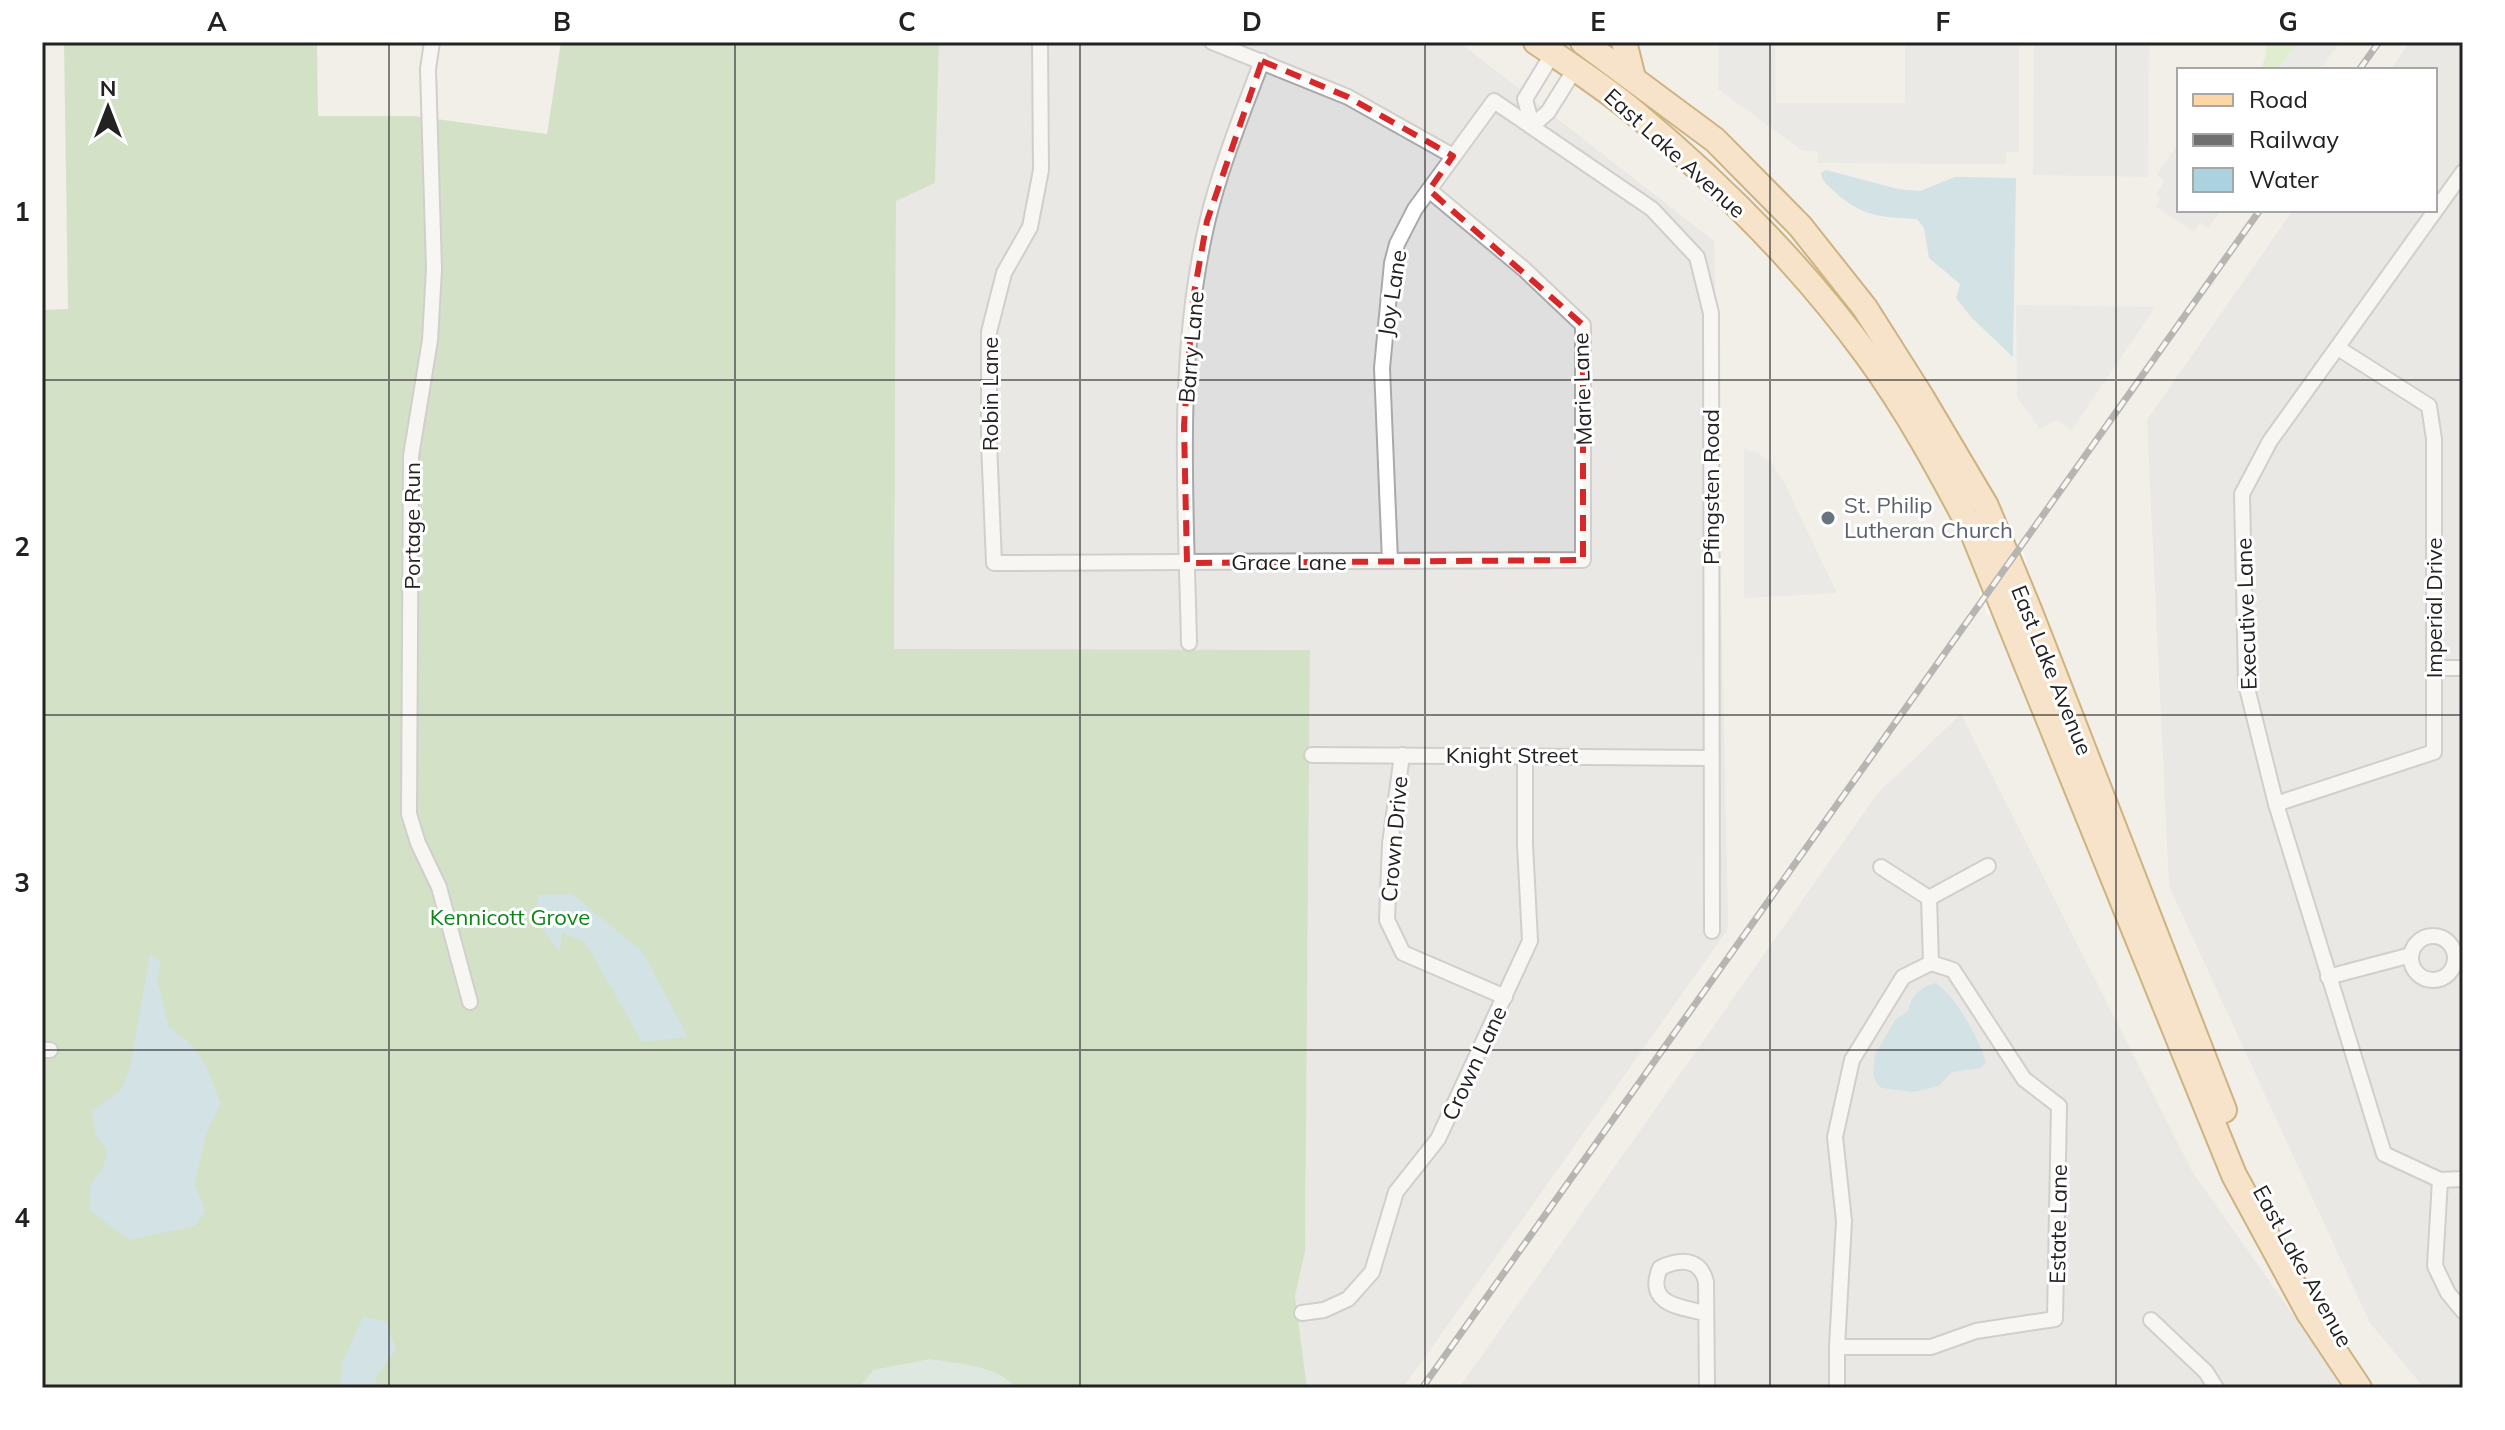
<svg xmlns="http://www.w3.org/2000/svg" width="2505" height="1430" font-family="Mulish,sans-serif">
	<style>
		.residential { fill: #e0dfdf }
		.grass { fill: #cdebb0 }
		.forest { fill: #add19e }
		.wetland { fill: #c6e0d4 }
		.parking { fill: #e2e2e2 }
		.water { fill: #aad3df }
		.pier { fill: #fff }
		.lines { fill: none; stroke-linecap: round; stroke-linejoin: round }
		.street-casing { stroke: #a9a9a9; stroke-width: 18 }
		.primary-casing { stroke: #a06b00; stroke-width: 28 }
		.street { stroke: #fff; stroke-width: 14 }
		.primary { stroke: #fcd6a4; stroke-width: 24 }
		.rail-casing { stroke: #707070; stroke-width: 7 }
		.rail { stroke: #fff; stroke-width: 4; stroke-dasharray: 12; stroke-linecap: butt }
		.marked { fill: none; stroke: #d62828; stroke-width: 6; stroke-dasharray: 16 10; stroke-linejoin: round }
		.grid { fill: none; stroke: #222; stroke-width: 2; stroke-opacity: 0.55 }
		.worship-dot { fill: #6b7280; stroke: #fff; stroke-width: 3 }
		.labels { text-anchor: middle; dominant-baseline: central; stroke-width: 6; stroke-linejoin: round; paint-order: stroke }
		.street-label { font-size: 22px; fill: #222; stroke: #fff }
		.worship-label { font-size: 22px; fill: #5b616d; stroke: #fff; text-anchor: start }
		.park-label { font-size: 22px; fill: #0c8416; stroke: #fff }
		.neatline { fill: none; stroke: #222; stroke-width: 3 }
		.grid-label { font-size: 26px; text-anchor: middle; font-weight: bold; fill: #222 }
	</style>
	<rect width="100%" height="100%" fill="#f2efe9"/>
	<g class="residential">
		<polygon points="939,42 1459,42 1714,241 1728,929 1403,1388 1307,1388 1295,1296 1305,1252 1310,650 894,650 896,200 935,183"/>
		<polygon points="2410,42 2463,42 2463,1388 2424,1388 2370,1323 2169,886 2147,420 2293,210 2435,210 2435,70 2390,70"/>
		<polygon points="1961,714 2193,1173 2345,1388 1459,1388 1877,794"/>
	</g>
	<polygon class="grass" points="2266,42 2298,42 2278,70 2261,70 2266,54"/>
	<polygon class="forest" points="64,42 317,42 318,116 414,116 547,134 561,42 939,42 935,183 896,201 894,649 1310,650 1305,1252 1295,1296 1307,1388 42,1388 42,310 68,309"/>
	<path class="wetland" d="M930,1359C959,1364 996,1365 1017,1388H859L873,1370Z"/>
	<g class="parking">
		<polygon points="1719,42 1775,42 1776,103 1905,103 1905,42 2019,42 2019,152 2006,152 2006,164 1818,163 1818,151 1803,151 1718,89"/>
		<polygon points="2034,42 2149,42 2148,177 2033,175"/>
		<polygon points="2298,42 2340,42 2320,70 2278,70"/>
		<polygon points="2179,143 2179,210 2221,210 2208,228 2200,222 2194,232 2156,207 2160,198 2156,194 2165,181 2157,174"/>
		<polygon points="2016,305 2155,307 2072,430 2056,420 2040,429 2017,397"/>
		<polygon points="1744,449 1758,453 1771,462 1783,480 1837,593 1744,598"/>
	</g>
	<g class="water">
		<path d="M1826,170L1898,189L1920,191L1955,177L2016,178L2013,357L1972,318L1956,298L1960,284L1929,258L1924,228L1917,219C1882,217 1862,217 1835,192C1829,186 1822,182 1821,173Z"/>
		<polygon points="572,894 642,951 688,1037 642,1042 585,942 562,933 560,952 538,924 538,895"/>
		<path d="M150,954L161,962L157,979L169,1027C205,1052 206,1064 221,1104L207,1131L195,1184L205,1211L195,1226L129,1240L90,1210V1185L103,1167L107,1150L96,1136L92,1111L121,1090L130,1067Z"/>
		<path d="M1936,983C1957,998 1978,1037 1986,1062L1981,1068L1952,1072L1939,1086L1913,1092L1882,1088L1877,1084L1873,1074L1875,1054L1896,1019L1908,1011C1911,996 1921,986 1936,983Z"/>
		<polygon points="363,1317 386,1321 396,1349 376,1377 377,1388 340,1388 342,1363"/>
	</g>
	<polygon class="pier" points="2018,538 2027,562 1988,617 1979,593"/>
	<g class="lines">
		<g class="street-casing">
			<g id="street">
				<polyline points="432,42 428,69 434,269 430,340 411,456 409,814 418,843 439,887 470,1002"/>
				<polyline points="1040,42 1041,170 1030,227 1004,273 989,332 989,442 994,563 1583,560 1583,325 1524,269 1429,190"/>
				<polyline points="1212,42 1348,97 1453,156"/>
				<polyline points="1532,126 1525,99 1553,53"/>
				<polyline points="1532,126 1548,112 1575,69"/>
				<polyline points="2463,172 2270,441 2242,494 2246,684 2276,804 2384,1154 2440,1180 2463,1179"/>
				<polyline points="1390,561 1382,368 1392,263 1397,244 1415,209 1494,101 1652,209 1697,257 1711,313 1712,931"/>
				<path d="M1189,643C1186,503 1175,360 1207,223C1220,168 1242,114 1262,61"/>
				<polyline points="2434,668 2463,668"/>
				<polyline points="1312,755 1711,758"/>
				<polyline points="1402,755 1390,844 1387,920 1403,953 1505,997"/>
				<polyline points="2276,804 2434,752 2434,439 2429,406 2338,348"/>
				<polyline points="1881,867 1929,898 1931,963"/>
				<polyline points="1929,898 1988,866"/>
				<circle cx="2433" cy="958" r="22"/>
				<polygon points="1931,963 1953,970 2024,1079 2059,1106 2055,1319 1976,1331 1931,1347 1837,1347 1844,1221 1835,1137 1852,1060 1903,977"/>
				<polyline points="2328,977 2411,955"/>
				<polyline points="42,1050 50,1050"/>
				<polyline points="2440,1180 2435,1266 2448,1293 2463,1311"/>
				<polyline points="1302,1313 1324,1310 1348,1299 1372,1272 1396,1192 1438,1139 1530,941 1525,844 1525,755"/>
				<path d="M1705,1313C1679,1307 1645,1304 1660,1268C1679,1259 1700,1257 1706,1282L1707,1388"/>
				<polyline points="2151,1320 2206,1372 2216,1388"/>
				<polyline points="1837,1388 1837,1347"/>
			</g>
		</g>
		<g class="primary-casing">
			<g id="primary">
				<path d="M1536,42C1570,65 1604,87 1635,113C1720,184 1802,266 1867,355C1908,411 1941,472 1973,533L2234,1175L2309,1313L2359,1388"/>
				<polyline points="1583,42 1715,140 1800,226 1865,308 1922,398 1986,506 2030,612 2224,1110"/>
				<polyline points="1624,42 1633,78"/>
			</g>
		</g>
		<use href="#street" class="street"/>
		<use href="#primary" class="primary"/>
		<g class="rail-casing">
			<g id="rail">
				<polyline points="2359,70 2379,42"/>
				<polyline points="1422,1388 2260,210"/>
			</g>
		</g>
		<use href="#rail" class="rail"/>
	</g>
	<path d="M0 0H2505V1430H0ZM1262,61L1348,97L1453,156L1429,190L1583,325V560L1187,563L1184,426L1193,299L1207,221Z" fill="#f2efe9" fill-opacity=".55" fill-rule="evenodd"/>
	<path class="marked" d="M1262,61L1348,97L1453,156L1429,190L1583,325V560L1187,563L1184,426L1193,299L1207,221Z"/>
	<path class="grid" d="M389,42V1388M735,42V1388M1080,42V1388M1425,42V1388M1770,42V1388M2116,42V1388M42,380H2463M42,715H2463M42,1050H2463"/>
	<circle class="worship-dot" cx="1828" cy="518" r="8"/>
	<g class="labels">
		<g class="street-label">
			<text transform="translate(1675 153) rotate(42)">East Lake Avenue</text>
			<text transform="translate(1392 293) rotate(-81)">Joy Lane</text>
			<text transform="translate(1191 347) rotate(-85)">Barry Lane</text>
			<text transform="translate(1582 389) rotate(-92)">Marie Lane</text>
			<text transform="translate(990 394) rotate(-90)">Robin Lane</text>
			<text transform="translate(1711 487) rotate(-90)">Pfingsten Road</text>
			<text transform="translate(412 526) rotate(-90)">Portage Run</text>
			<text x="1289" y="562">Grace Lane</text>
			<text transform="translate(2434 608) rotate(-90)">Imperial Drive</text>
			<text transform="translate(2246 614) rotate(-92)">Executive Lane</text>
			<text transform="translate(2052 670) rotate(68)">East Lake Avenue</text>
			<text x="1512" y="755">Knight Street</text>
			<text transform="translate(1394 839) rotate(-85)">Crown Drive</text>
			<text transform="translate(1474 1063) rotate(-65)">Crown Lane</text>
			<text transform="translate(2058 1224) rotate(-89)">Estate Lane</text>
			<text transform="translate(2303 1266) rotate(61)">East Lake Avenue</text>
		</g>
		<g class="worship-label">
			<text x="1844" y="505">St. Philip<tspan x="1844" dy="25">Lutheran Church</tspan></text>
		</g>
		<g class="park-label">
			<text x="510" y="917">Kennicott Grove</text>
		</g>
	</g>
	<rect width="2505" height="1430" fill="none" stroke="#ffffff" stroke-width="88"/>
	<rect x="2177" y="68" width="260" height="144" fill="#ffffff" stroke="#a7a7a7" stroke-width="2"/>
	<rect x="2193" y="94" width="40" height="12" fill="#fcd6a4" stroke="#a7a7a7" stroke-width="2"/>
	<text x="2249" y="108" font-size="24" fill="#222222">Road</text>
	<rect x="2193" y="134" width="40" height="12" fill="#707070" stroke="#a7a7a7" stroke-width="2"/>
	<text x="2249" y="148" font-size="24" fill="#222222">Railway</text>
	<rect x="2193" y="168" width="40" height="24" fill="#aad3df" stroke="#a7a7a7" stroke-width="2"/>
	<text x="2249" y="188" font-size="24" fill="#222222">Water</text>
	<g transform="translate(108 108)" stroke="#ffffff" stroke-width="6" paint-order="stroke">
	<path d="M0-6L14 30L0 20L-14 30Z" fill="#222222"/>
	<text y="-12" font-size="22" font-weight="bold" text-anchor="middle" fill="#222222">N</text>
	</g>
	<rect x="44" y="44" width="2417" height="1342" class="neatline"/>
	<g class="grid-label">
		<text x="217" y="31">A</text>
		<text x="562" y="31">B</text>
		<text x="907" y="31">C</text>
		<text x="1252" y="31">D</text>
		<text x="1598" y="31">E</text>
		<text x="1943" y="31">F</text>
		<text x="2288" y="31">G</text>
		<text x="22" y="221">1</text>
		<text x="22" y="556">2</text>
		<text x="22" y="892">3</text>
		<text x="22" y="1227">4</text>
	</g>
</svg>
